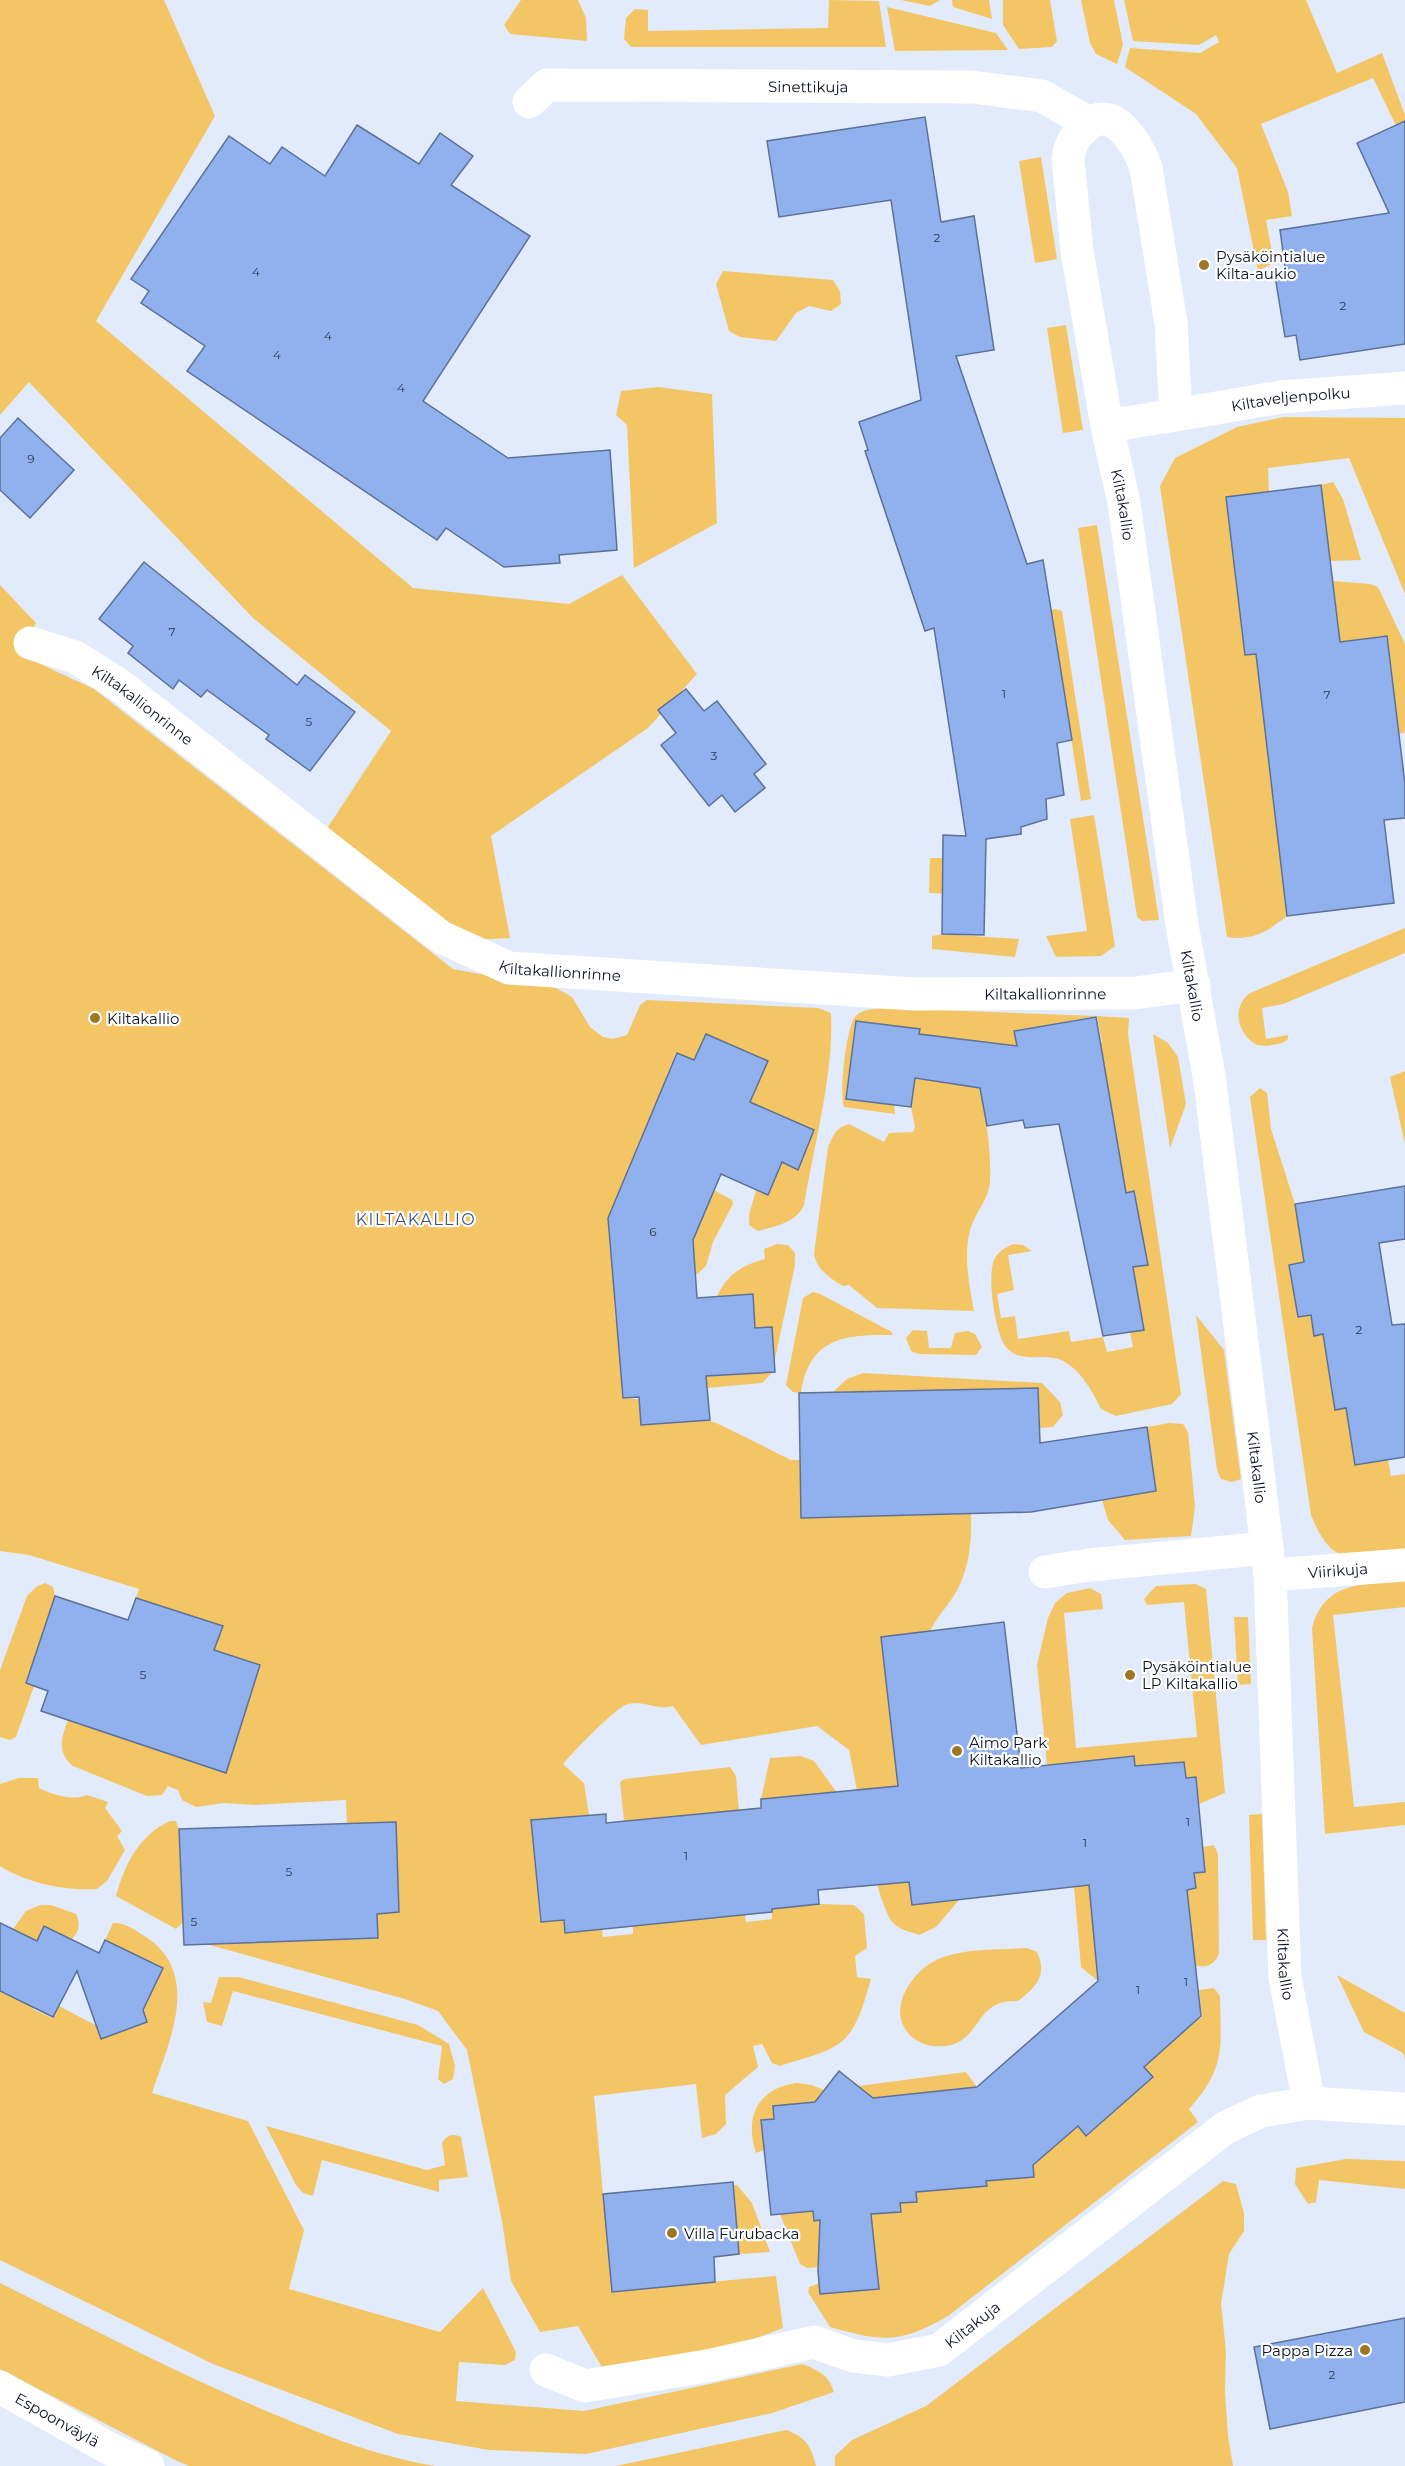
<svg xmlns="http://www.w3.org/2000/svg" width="1405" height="2466" font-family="Montserrat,sans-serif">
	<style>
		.green { fill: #f4c565 }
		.building { fill: #90b0ee; stroke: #5d7197; stroke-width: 1.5 }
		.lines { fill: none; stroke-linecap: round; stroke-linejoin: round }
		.minor { stroke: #fff; stroke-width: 33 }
		.major { stroke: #fff; stroke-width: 33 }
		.poi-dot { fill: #9d7724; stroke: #fff; stroke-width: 2 }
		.labels { text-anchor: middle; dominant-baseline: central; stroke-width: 4.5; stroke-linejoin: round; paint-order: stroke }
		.number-label { font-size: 12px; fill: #2c3954 }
		.street-label { font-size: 15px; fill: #0a1120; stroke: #fff }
		.poi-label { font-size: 15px; fill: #0a1120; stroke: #fff; text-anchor: start }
		.neighbourhood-label { font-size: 16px; letter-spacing: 1.5px; fill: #3f5276; stroke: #fff }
	</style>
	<rect width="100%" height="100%" fill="#e1ebfc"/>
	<g class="green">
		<polygon points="0,0 164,0 215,116 96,321 413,588 569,604 622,575 697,674 648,728 491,836 510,938 471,940 326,830 391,731 253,618 29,382 0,415"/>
		<polygon points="521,0 578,0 586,18 587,41 510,34 504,25"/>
		<polygon points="829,0 879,1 886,47 631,47 624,39 626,18 635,9 648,10 648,31 828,28"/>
		<polygon points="901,0 940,0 930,6"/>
		<polygon points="952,0 989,0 992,19 953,7"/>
		<polygon points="1003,0 1050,0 1057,41 1052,47 1019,49 1003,25"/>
		<polygon points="1081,0 1114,0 1123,45 1117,64 1096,54 1090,43"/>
		<polygon points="1124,0 1306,0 1337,73 1382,53 1405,115 1405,144 1373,78 1261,124 1288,192 1292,216 1266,220 1274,263 1258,271 1237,168 1196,114 1125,67 1130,48 1200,53 1219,42 1216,35 1199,45 1133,41"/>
		<polygon points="887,7 996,33 1008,50 895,51"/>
		<polygon points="1041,157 1057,259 1035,263 1019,161"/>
		<polygon points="723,271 833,280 840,291 841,304 831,311 809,306 796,313 776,341 740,337 729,331 716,284"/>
		<polygon points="1066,325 1083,430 1063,433 1047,328"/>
		<polygon points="658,387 712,394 717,523 634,568 627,425 616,415 621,391"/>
		<path d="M1284,417L1405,418V594L1349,458L1268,468L1269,492L1256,654L1287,916C1268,931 1253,941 1227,937L1160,486L1175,458L1237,427Z"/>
		<polygon points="1333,482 1343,499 1361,560 1330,561 1321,485"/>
		<polygon points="1097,525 1159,920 1142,921 1137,917 1078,528"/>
		<polygon points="1333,581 1370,584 1378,587 1405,644 1405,732 1399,734 1340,642"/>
		<path d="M0,585L36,623L19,654L94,689L453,969L556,988L572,997L590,1027L603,1037L613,1039L627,1035L640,1005L647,1000L818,1008L831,1013C834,1073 814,1146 804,1205C796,1223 776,1226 758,1231L749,1225V1215L756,1190L767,1195L782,1162L798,1170L808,1146L792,1139L798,1123L750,1102L768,1062L706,1034L694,1060L676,1053L666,1077L684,1086L608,1223L610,1252L628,1251L631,1294L614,1295L615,1319L634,1318L637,1371L621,1372L622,1398C681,1399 739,1435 791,1460H800L802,1517L971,1514C972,1543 969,1575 951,1600C943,1611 936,1619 930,1631L881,1637L912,1905L959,1900L936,1927L919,1935C911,1932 898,1929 893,1923C874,1899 857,1786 849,1750L817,1726L701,1745L673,1706C655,1711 645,1700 628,1704C616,1707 573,1752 563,1764L584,1783L589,1815L531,1821L540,1922L564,1920L566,1933L602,1929L603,1937L633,1934V1925L745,1914L746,1922L772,1919V1909L819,1904L854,1905L864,1914L867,1948L855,1956L857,1977L871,1979C864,2001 858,2032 837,2045C821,2055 797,2060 780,2066L772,2063L762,2044L753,2046L758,2067L725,2095L726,2124L716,2134L702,2138L696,2084L594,2096L612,2291L776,2276L783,2328L723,2351L604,2371L578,2326L540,2332L511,2281L502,2221L467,2050L438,2011L405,1999L206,1944L238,1943L282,1927L283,1941L313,1940L348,1924L349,1940L377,1939V1914L399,1912L396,1822L347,1824L346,1800L254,1805L224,1803L196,1807L182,1800L178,1790L168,1786L162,1795L147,1796L73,1766C52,1749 66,1728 73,1707L117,1722L112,1735L140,1744L179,1741L174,1756L199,1764L214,1650L222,1627L136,1598L139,1589L29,1555L0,1551Z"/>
		<polygon points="1056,609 1062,611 1091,799 1081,801 1054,629 1044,611"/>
		<polygon points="1094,815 1115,946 1101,956 1056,957 1046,936 1087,931 1070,819"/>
		<polygon points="943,835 986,839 985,895 929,893 930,858 943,858"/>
		<path d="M1405,928V953L1283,1004L1262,1008L1266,1039L1288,1035V1039L1282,1043L1267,1046L1257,1045C1237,1034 1231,1007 1250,993Z"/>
		<polygon points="942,934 1019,939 1015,957 932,949 932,936"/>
		<path d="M887,1008L1097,1016L1129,1018L1128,1034L1181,1394L1172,1404L1116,1416L1101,1409C1093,1392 1078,1365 1058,1359C1040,1353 1020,1364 1006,1347C995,1334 986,1273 995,1258C999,1251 1006,1247 1013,1244L1023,1245L1032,1251L1008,1255L1014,1290L997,1294L1001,1318L1015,1316L1018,1339L1069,1331L1071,1342L1103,1337L1107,1352L1133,1347L1130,1332L1144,1330L1133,1267L1147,1265L1125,1220L1139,1217L1135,1192L1120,1194L1115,1167L1121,1166L1117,1142L1103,1144L1085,1045L1102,1042L1097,1016L1014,1031L1018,1051L975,1059C982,1099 992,1141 990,1182C988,1200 978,1209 972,1224C962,1251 969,1284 974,1311L877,1308L849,1285L843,1286C830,1278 817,1270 814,1254L828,1147C833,1136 836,1127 849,1124L884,1142L889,1133L913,1132L915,1127L911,1107L915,1079L938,1081L944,1037L919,1034V1029L856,1021L846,1098L894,1105L895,1114L844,1107C839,1093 846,1029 855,1017C862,1008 877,1009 887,1008Z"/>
		<polygon points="1153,1034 1168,1043 1178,1057 1186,1104 1170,1148"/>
		<polygon points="1405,1071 1405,1144 1390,1077"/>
		<path d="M1260,1088L1267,1093L1271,1129L1295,1204L1304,1262L1289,1265L1298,1317L1311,1315L1314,1336L1337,1332L1327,1358L1335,1409L1346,1408L1388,1460L1391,1476L1405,1474V1554C1355,1559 1333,1570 1311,1515L1250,1097Z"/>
		<polygon points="714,1190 732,1200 733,1204 713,1242 706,1266 696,1275 693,1240"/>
		<path d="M777,1244L788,1245L795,1253V1265L772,1373L762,1383L707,1388L706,1376L758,1373L757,1352L774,1351L772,1327L755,1328L753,1295L717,1297C726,1275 742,1265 765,1259L764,1249Z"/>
		<path d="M813,1292L820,1294L892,1332V1335C844,1334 809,1338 801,1393L793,1392L786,1385L803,1298Z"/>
		<polygon points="1196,1315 1224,1350 1241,1479 1232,1482 1221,1479 1217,1470"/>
		<polygon points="913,1330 927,1331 929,1348 951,1348 955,1333 968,1331 975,1334 982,1347 976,1355 918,1354 911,1351 906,1338"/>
		<polygon points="863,1373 1042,1383 1060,1402 1063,1415 1053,1427 1040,1428 1038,1388 833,1392 847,1379"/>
		<polygon points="1169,1423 1183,1424 1188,1432 1195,1507 1191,1536 1125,1540 1108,1520 1102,1500 1156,1491 1147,1427"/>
		<path d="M1405,1581V1607L1333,1615L1354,1807L1405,1802V1825L1325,1834L1312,1628C1325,1580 1363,1585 1405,1581Z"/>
		<polygon points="45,1583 53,1587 55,1596 26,1683 34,1686 16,1737 10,1740 0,1737 0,1670 27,1596 36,1587"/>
		<polygon points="1196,1584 1206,1589 1225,1793 1199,1804 1197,1777 1186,1778 1184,1762 1135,1767 1133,1756 1078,1762 1053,1825 1037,1665 1048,1618 1055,1603 1067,1593 1090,1588 1101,1594 1103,1609 1064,1613 1076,1748 1197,1737 1184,1602 1147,1605 1144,1599 1156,1586"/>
		<polygon points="1234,1617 1248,1617 1251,1684 1238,1685"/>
		<polygon points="801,1756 814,1761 838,1794 761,1799 770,1758"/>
		<polygon points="730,1767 736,1776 739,1811 624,1821 620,1782 625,1779"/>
		<path d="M19,1778H38L39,1788C53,1795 73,1801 87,1795L108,1802L105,1808L122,1831L117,1836L125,1850L107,1881L97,1889C66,1891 26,1883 0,1866V1784Z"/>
		<polygon points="1262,1814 1266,1940 1253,1940 1249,1815"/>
		<path d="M170,1821H176L179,1829L183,1922L176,1929L116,1896C124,1865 140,1834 170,1821Z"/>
		<path d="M1214,1845L1218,1854L1219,1954C1213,1966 1208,1967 1195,1966L1181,1915L1190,1914L1187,1890L1195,1888L1194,1873L1205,1872L1203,1847Z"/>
		<polygon points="1087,1862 1098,1981 1081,1967 1073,1876"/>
		<path d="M40,1905H51L76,1914C81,1924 79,1932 71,1940L37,1941L13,1929L26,1911Z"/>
		<path d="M113,1923C126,1922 136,1931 146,1937C203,1975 168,2043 152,2093L248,2121L304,2230L289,2289L440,2332L483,2288L516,2352L515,2360L505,2365L459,2362L456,2401L584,2411L802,2364C818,2370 829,2375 834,2392L772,2413L586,2454L489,2450L398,2434L213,2364L0,2260V1991L38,1997L33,2009L52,2018L59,2006L97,2026L143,2010L163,1968L105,1940Z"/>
		<path d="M1027,1948L1037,1952C1048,1975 1036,1987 1018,2001C969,1998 985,2051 932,2046C925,2045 917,2041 912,2037C883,2012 913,1968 941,1958C967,1948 1000,1950 1027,1948Z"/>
		<polygon points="1337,1975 1405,2013 1405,2060 1403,2053 1364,2032"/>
		<polygon points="219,1977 238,1977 418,2025 449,2044 455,2066 453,2079 444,2084 438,2079 442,2046 233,1991 222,2026 207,2022 203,2002 211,2003"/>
		<path d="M1214,1988L1220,1996C1221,2048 1226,2068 1189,2109L1198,2122L948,2316C899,2344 883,2342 830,2327L808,2292L809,2287L819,2283L821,2294L878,2289L876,2262L807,2268L800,2264L769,2187L813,2211L814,2221L844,2218L843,2208L874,2214L901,2212L900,2203L916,2191L986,2185L985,2171L1004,2179L1034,2177L1033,2165L1078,2126L1086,2136L1102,2123L1144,2067L1191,2025V2019L1202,2018L1199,1990Z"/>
		<polygon points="966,2072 977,2087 859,2099 858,2086"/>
		<path d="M797,2083L812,2085L824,2090L825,2101L773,2106L774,2119L761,2120L764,2150L756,2153C744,2117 758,2088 797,2083Z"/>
		<path d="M266,2126L427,2170L445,2165L442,2143C447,2135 452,2133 461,2137L468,2177L439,2180V2192L322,2160L313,2196L303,2193L296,2185Z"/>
		<polygon points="1346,2159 1405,2161 1405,2189 1319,2180 1316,2202 1308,2204 1295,2184 1296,2168"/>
		<polygon points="1223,2181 1236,2184 1244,2213 1244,2231 1229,2254 1221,2304 1226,2351 1225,2391 1228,2436 1233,2466 835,2466 835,2456 852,2440 926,2406"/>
		<polygon points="708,2184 737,2185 752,2203 770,2252 739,2254 735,2210 710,2212"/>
		<path d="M0,2283C91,2328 182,2376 276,2415C329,2437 379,2457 436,2466H189L177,2461L0,2369Z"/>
		<path d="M786,2430C806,2437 811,2446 816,2466H616Z"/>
	</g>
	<g class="building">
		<polygon points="925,117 941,222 974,216 994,350 956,356 1027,564 1043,560 1072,740 1057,743 1064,795 1046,799 1047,819 1021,827 1021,834 986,839 984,935 942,934 943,835 966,836 934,628 925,631 865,451 868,450 859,422 921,400 891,200 779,217 767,141"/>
		<polygon points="1405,121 1405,344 1300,360 1296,335 1285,337 1275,276 1286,274 1280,230 1389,213 1357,143"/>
		<polygon points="357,125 419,164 440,133 473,156 451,185 530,236 423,401 508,458 610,450 617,550 559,555 560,563 504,567 446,528 437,540 187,371 205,346 141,303 149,291 131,279 229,136 270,164 282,147 325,176"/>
		<polygon points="18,418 74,470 30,518 0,490 0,438"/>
		<polygon points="1321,485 1340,642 1387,636 1405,784 1405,818 1384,820 1394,903 1287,916 1256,654 1245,655 1226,497"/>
		<polygon points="144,562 297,685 305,675 355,712 310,771 266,739 269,735 207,690 201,697 179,680 173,689 128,653 133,646 99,619"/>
		<polygon points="686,689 704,711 717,701 766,764 754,774 765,788 735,812 722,795 709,806 661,745 676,733 658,710"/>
		<polygon points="1096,1017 1126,1193 1134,1191 1148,1265 1133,1267 1144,1330 1103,1336 1059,1124 1025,1128 1023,1120 987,1126 980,1088 915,1078 911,1107 846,1099 856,1021 920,1029 919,1034 1017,1046 1014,1031"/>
		<polygon points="706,1034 768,1061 750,1102 814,1130 798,1170 782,1162 768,1195 721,1174 693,1240 697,1298 753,1294 755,1328 772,1327 775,1372 706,1376 710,1420 641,1425 639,1397 623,1398 608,1218 677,1053 694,1060"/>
		<polygon points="1405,1186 1405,1239 1379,1243 1392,1325 1405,1324 1405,1457 1355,1465 1346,1408 1335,1410 1323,1334 1314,1336 1311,1315 1298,1317 1289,1265 1304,1262 1295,1204"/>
		<polygon points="1038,1388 1040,1443 1147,1427 1156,1491 1031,1512 801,1518 799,1393"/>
		<polygon points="55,1596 128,1620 136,1598 223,1626 214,1650 260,1665 226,1773 41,1711 48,1691 26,1683"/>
		<polygon points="1004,1622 1021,1768 1134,1756 1135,1766 1184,1762 1186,1778 1196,1777 1205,1872 1194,1873 1196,1888 1187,1890 1201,2016 1144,2067 1153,2077 1086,2136 1078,2126 1033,2165 1034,2177 986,2181 987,2186 916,2192 917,2202 900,2203 901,2212 871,2214 879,2289 820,2294 818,2271 820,2220 814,2221 813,2211 771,2215 761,2120 774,2119 773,2106 815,2102 839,2071 873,2098 977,2087 1098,1981 1089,1885 912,1905 909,1882 818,1890 819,1904 772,1909 772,1912 565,1933 564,1920 541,1922 531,1820 606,1814 606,1823 761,1808 761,1799 898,1786 881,1637"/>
		<polygon points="396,1822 399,1912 377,1914 378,1938 184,1945 179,1829"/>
		<polygon points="0,1923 37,1941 44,1926 99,1953 105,1940 163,1968 143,2010 147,2022 101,2039 77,1971 53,2017 0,1991"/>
		<polygon points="733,2182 739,2254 714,2257 715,2282 612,2292 603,2194"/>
		<polygon points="1405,2318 1405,2402 1270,2429 1254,2347"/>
	</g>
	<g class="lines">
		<g class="minor">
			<path id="s1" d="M529,102L547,85L972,87L1042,96L1089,123"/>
			<path id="s2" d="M1176,415L1281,397L1405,388"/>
			<path id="s3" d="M1107,426L1176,415L1171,323L1146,168C1138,145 1113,101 1085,127C1074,137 1070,145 1068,159L1077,251L1107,426L1124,503L1182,925L1210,1082L1260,1489L1270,1575L1285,1977L1309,2103"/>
			<path id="s4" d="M30,643L75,657L118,684L441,937L509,968L914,994L1135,993L1194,985"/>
			<polyline points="1045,1572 1089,1565 1267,1548"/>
			<path id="s5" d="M1270,1575L1405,1565"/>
			<path id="s6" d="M546,2370L585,2386L707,2366L814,2342L853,2356L888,2360L939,2350L1225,2128L1261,2111L1309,2103L1405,2109"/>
		</g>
		<path class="major" id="s7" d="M0,2387L110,2449L148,2466"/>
	</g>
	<g class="poi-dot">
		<circle cx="1204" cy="265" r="6"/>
		<circle cx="95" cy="1018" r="6"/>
		<circle cx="1130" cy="1675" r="6"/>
		<circle cx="957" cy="1751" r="6"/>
		<circle cx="672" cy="2233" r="6"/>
		<circle cx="1365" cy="2350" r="6"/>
	</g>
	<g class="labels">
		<g class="number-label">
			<text x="937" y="237">2</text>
			<text x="256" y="271">4</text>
			<text x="1343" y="305">2</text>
			<text x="328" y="335">4</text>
			<text x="277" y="354">4</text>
			<text x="401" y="387">4</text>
			<text x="31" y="458">9</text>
			<text x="172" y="631">7</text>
			<text x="1004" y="693">1</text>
			<text x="1327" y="694">7</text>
			<text x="309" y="721">5</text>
			<text x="714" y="755">3</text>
			<text x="653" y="1231">6</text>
			<text x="1359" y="1329">2</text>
			<text x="143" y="1674">5</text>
			<text x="1188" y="1821">1</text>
			<text x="1085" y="1842">1</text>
			<text x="686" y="1855">1</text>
			<text x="289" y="1871">5</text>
			<text x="194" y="1921">5</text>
			<text x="1186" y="1981">1</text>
			<text x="1138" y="1989">1</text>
			<text x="1332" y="2374">2</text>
		</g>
		<g class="street-label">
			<text stroke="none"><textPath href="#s1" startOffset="286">Sinettikuja</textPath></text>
			<text stroke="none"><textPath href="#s2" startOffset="116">Kiltaveljenpolku</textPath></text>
			<text stroke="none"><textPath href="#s3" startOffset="795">Kiltakallio</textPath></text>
			<text stroke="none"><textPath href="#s4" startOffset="130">Kiltakallionrinne</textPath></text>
			<text stroke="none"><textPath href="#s4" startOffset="634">Kiltakallionrinne</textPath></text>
			<text stroke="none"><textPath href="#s3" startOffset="1281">Kiltakallio</textPath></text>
			<text stroke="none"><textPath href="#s4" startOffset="1120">Kiltakallionrinne</textPath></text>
			<text stroke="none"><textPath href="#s3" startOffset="1767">Kiltakallio</textPath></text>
			<text stroke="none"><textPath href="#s5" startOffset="68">Viirikuja</textPath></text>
			<text stroke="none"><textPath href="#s3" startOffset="2265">Kiltakallio</textPath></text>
			<text stroke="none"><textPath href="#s6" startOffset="446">Kiltakuja</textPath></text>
			<text stroke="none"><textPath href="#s7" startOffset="66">Espoonväylä</textPath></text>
		</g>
		<g class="poi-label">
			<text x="1216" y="256">Pysäköintialue<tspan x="1216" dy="17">Kilta-aukio</tspan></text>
			<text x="107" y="1018">Kiltakallio</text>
			<text x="1142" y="1666">Pysäköintialue<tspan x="1142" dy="17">LP Kiltakallio</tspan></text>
			<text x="969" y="1742">Aimo Park<tspan x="969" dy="17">Kiltakallio</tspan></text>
			<text x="684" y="2233">Villa Furubacka</text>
			<text x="1353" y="2350" text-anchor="end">Pappa Pizza</text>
		</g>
		<g class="neighbourhood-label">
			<text x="416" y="1219">KILTAKALLIO</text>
		</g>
	</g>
</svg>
